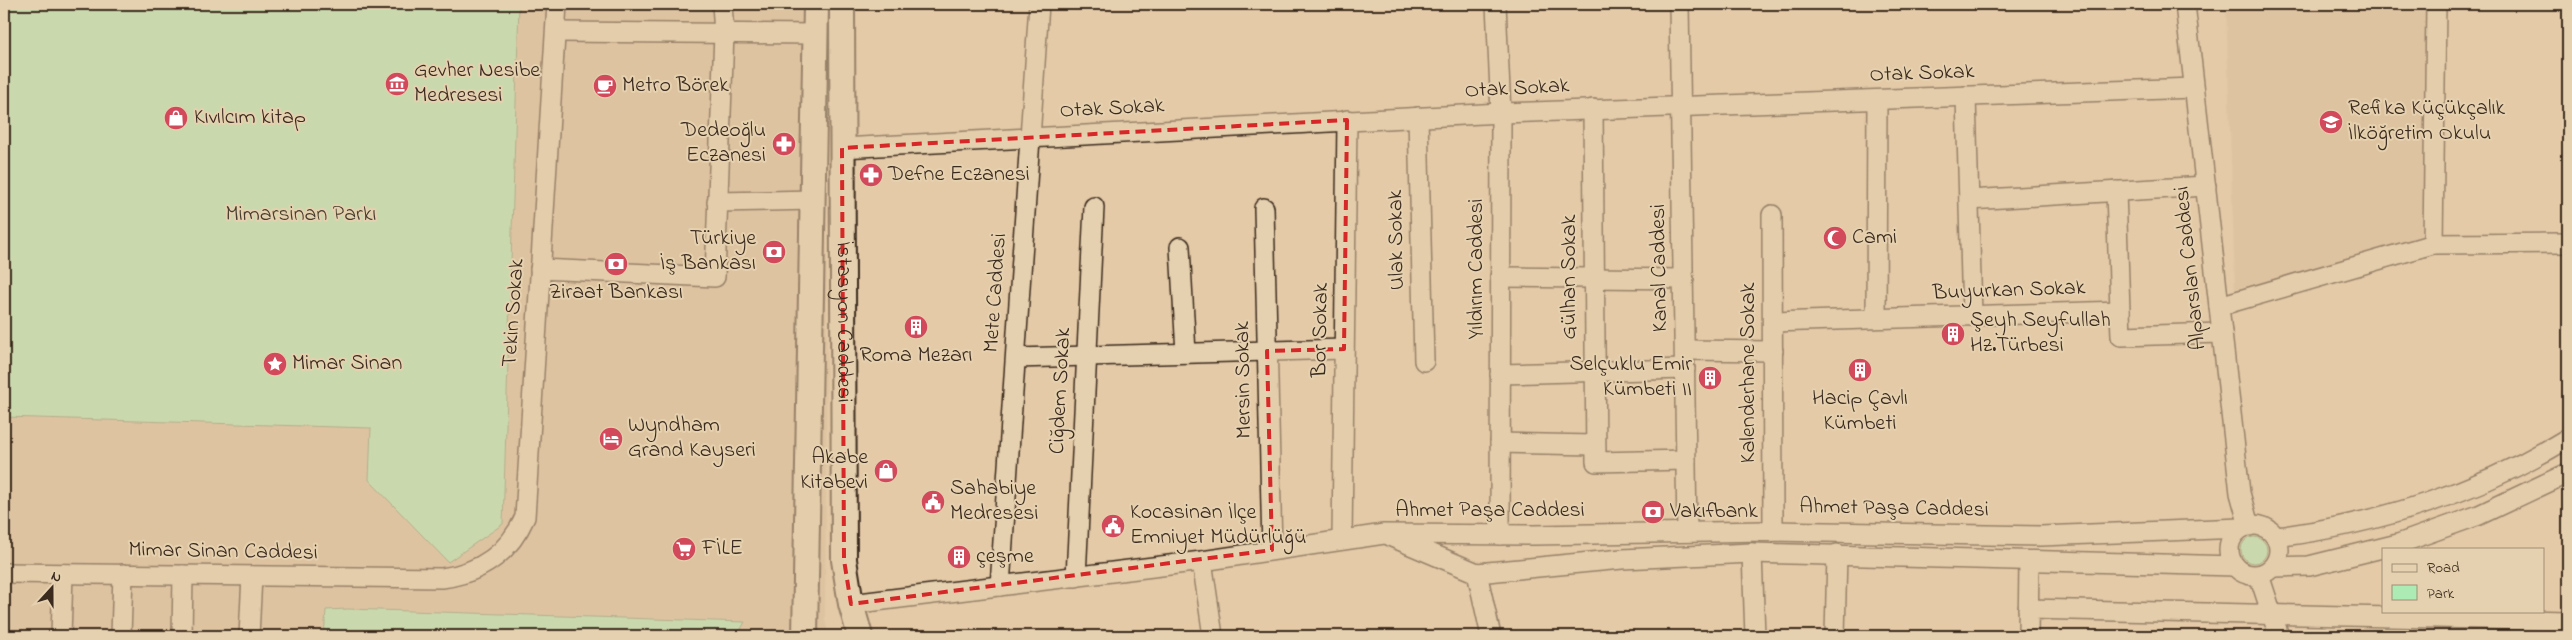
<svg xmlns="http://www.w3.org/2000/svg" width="2572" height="640" font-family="'Indie Flower',sans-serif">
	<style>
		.built { fill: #d8bb98 }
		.green { fill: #acebb3; stroke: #748a68 }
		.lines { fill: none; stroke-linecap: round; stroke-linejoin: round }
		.minor-casing { stroke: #3b2a1e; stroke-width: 22 }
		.major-casing { stroke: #3b2a1e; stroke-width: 28 }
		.minor { stroke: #e5d1af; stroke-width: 19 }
		.major { stroke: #e5d1af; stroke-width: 24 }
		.marked { fill: none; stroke: #d62828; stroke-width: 4; stroke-dasharray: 10 6; stroke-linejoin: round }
		.labels { text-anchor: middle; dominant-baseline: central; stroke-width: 4; stroke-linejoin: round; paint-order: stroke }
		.poi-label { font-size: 22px; fill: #3b2a1e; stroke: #e5d1af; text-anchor: start }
		.street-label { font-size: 22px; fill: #3b2a1e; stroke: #e5d1af }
		.park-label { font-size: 22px; fill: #463d2d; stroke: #e5d1af }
	</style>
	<rect width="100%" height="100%" fill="#e4caa7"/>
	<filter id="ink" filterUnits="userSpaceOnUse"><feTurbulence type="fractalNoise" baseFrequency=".02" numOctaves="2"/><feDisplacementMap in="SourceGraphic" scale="10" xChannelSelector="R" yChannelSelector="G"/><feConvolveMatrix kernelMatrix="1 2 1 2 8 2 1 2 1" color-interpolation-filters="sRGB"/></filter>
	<g filter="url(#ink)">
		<g class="built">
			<polygon points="519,4 826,4 827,335 825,620 829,636 4,636 4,417 371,428 503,524"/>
			<polygon points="2226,4 2434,4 2431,241 2235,289"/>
		</g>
		<g class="green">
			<polygon points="4,4 519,4 503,524 448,562 369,480 371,428 4,417"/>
			<circle cx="2254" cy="550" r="13"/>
			<polygon points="348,609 745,622 737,636 324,636 326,610"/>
		</g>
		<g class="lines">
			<g class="minor-casing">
				<g id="minor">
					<polyline points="1496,4 1501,113 1500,535"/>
					<polyline points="1679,4 1687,532"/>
					<polyline points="2185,4 2240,493 2249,526"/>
					<polyline points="556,32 816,34"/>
					<polyline points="1966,96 1972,316"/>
					<polyline points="1593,109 1596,462 1686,460"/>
					<polyline points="1418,117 1424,361"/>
					<polyline points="842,148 1501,113 2194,88"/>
					<polyline points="2116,191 2120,311"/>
					<polyline points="1969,200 2206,186"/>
					<polyline points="717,202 814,200"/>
					<polyline points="1264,208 1272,550"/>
					<polyline points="1772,215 1773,531"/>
					<polyline points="2433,244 2436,4"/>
					<polyline points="1180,247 1186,353"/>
					<polyline points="540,269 715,277 724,33 722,4"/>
					<polyline points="1500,277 1684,279"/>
					<polyline points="2219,306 2433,244 2568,243"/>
					<polyline points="1876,318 1877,100"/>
					<polyline points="1773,322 2120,311 2121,336 2222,333"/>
					<polyline points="1685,350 1773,351"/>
					<polyline points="1016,358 1344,349"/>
					<polyline points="1500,374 1685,369"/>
					<polyline points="1500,443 1594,445"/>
					<circle cx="2254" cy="550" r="25"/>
					<polyline points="1392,537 1477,573 1622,559 1752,553 2235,566"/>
					<path d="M2276,537C2378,524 2480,492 2568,438"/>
					<polyline points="1342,540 1347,120"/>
					<polyline points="1752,553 1755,636"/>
					<polyline points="1202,561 1213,636"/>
					<polyline points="2274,567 2309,566 2398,544 2479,515 2568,473"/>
					<path d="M4,573L442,578C481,573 509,553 525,517L557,4"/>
					<polyline points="1477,573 1491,636"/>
					<polyline points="2259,575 2279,636"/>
					<polyline points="1076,577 1094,207"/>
					<polyline points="1000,586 1039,4"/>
					<polyline points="851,604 1202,561 1384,534 1534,535 1766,531 2041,536 2241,528"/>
					<polyline points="2028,609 2568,621"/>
					<polyline points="61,636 63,574"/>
					<polyline points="121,636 123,574"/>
					<polyline points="182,636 183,575"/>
					<polyline points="249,636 252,576"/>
					<polyline points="1835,636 1837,554"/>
					<polyline points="2028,636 2029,562"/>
				</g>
			</g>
			<g class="major-casing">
				<g id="major">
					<path id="s1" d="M842,4L844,560L851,604L860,636"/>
					<polyline points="805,636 816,4"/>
				</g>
			</g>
			<use href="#minor" class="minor"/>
			<use href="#major" class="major"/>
		</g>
	</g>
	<path d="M0 0H2572V640H0ZM1347,120L1344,349L1267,351L1272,550L851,604L844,560L842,148Z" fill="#e4caa7" fill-opacity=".55" fill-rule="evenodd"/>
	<path class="marked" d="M1347,120L1344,349L1267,351L1272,550L851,604L844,560L842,148Z"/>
	<defs>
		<g id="museum-disc" transform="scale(1.25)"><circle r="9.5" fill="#d1495b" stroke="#e5d1af"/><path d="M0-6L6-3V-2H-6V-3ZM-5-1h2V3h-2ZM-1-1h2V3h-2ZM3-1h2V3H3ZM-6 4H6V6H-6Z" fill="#fff"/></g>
		<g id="cafe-disc" transform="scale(1.25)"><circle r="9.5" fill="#d1495b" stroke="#e5d1af"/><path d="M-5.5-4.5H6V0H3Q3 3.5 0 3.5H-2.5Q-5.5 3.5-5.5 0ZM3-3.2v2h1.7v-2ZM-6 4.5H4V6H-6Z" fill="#fff"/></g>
		<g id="shop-disc" transform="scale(1.25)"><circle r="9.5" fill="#d1495b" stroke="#e5d1af"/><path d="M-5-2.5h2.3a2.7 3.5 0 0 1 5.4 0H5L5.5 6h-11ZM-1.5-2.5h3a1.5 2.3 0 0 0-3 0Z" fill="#fff"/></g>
		<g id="school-disc" transform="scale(1.25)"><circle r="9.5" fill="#d1495b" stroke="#e5d1af"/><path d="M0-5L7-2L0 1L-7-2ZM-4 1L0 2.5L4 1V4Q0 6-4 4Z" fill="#fff"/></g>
		<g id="pharmacy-disc" transform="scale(1.25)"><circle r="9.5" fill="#d1495b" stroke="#e5d1af"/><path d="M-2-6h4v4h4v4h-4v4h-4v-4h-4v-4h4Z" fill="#fff"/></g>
		<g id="mosque-disc" transform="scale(1.25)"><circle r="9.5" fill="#d1495b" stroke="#e5d1af"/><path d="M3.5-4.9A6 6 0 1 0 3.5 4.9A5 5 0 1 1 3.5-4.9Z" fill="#fff"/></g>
		<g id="bank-disc" transform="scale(1.25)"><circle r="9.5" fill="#d1495b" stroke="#e5d1af"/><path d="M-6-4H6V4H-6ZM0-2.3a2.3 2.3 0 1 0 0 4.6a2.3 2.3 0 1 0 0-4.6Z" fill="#fff"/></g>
		<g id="building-disc" transform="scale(1.25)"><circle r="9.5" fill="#d1495b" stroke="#e5d1af"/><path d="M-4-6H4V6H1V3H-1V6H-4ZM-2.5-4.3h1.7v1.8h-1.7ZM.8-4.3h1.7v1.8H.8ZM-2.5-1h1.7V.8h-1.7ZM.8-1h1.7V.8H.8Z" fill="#fff"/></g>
		<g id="sight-disc" transform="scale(1.25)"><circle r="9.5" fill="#d1495b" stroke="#e5d1af"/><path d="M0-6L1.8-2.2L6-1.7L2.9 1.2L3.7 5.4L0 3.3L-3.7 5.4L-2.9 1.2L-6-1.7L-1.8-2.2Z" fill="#fff"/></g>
		<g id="hotel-disc" transform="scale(1.25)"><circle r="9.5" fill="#d1495b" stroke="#e5d1af"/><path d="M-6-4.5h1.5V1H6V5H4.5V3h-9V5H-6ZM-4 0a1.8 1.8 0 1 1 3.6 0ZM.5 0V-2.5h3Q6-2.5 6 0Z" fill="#fff"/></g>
		<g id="civic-disc" transform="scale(1.25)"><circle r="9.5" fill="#d1495b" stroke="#e5d1af"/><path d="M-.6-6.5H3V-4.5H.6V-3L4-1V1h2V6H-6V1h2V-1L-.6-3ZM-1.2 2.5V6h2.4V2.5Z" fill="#fff"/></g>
		<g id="supermarket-disc" transform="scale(1.25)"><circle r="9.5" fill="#d1495b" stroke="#e5d1af"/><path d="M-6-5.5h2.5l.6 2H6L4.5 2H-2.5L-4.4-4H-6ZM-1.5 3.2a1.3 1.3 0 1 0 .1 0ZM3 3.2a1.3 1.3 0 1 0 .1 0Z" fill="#fff"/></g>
	</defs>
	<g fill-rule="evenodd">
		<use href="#museum-disc" x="397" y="84"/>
		<use href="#cafe-disc" x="605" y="86"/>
		<use href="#shop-disc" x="176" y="118"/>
		<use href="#school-disc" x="2331" y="122"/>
		<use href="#pharmacy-disc" x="784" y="144"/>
		<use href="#pharmacy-disc" x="871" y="175"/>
		<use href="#mosque-disc" x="1835" y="238"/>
		<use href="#bank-disc" x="774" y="252"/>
		<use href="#bank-disc" x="616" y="264"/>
		<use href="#building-disc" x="916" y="327"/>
		<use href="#building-disc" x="1953" y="334"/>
		<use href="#sight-disc" x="275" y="364"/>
		<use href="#building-disc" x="1860" y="370"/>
		<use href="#building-disc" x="1710" y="378"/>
		<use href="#hotel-disc" x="611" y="439"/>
		<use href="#shop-disc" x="886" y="471"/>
		<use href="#civic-disc" x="933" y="502"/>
		<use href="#bank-disc" x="1653" y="512"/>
		<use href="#civic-disc" x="1113" y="526"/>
		<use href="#supermarket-disc" x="684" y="549"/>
		<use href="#building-disc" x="959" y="557"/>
	</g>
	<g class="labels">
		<g class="poi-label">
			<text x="414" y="71">Gevher Nesibe<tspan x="414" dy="25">Medresesi</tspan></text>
			<text x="622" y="86">Metro Börek</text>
			<text x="2348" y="109">Refika Küçükçalık<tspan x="2348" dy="25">İlköğretim Okulu</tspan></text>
			<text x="194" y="118">Kıvılcım kitap</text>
			<text x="766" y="131" text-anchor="end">Dedeoğlu<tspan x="766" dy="25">Eczanesi</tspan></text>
			<text x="888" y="175">Defne Eczanesi</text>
			<text x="1852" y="238">Cami</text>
			<text x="756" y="239" text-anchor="end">Türkiye<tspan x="756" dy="25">İş Bankası</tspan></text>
			<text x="616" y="293" text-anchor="middle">Ziraat Bankası</text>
			<text x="1970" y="321">Şeyh Seyfullah<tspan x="1970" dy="25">Hz.Türbesi</tspan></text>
			<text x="916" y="356" text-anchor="middle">Roma Mezarı</text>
			<text x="292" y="364">Mimar Sinan</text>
			<text x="1692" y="365" text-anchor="end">Selçuklu Emir<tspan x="1692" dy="25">Kümbeti II</tspan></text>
			<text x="1860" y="399" text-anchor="middle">Hacip Çavlı<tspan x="1860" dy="25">Kümbeti</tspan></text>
			<text x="628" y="426">Wyndham<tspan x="628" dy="25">Grand Kayseri</tspan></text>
			<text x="868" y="458" text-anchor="end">Akabe<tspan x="868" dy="25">Kitabevi</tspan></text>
			<text x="950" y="489">Sahabiye<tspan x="950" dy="25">Medresesi</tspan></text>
			<text x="1670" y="512">Vakıfbank</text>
			<text x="1130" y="513">Kocasinan İlçe<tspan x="1130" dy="25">Emniyet Müdürlüğü</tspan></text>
			<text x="702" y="549">FİLE</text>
			<text x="976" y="557">çeşme</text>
		</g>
		<g class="street-label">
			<text transform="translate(1922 74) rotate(-2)">Otak Sokak</text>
			<text transform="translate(1517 89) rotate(-3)">Otak Sokak</text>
			<text transform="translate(1112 109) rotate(-3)">Otak Sokak</text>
			<text transform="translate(1397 240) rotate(-91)">Ulak Sokak</text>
			<text transform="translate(1660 268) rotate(-91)">Kanal Caddesi</text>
			<text transform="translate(2191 268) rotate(-96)">Alparslan Caddesi</text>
			<text transform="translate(1477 269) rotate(-90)">Yıldırım Caddesi</text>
			<text transform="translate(1570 277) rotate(-90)">Gülhan Sokak</text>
			<text transform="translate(2009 291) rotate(-2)">Buyurkan Sokak</text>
			<text transform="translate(996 293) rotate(-86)">Mete Caddesi</text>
			<text transform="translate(514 313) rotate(-86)">Tekin Sokak</text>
			<text stroke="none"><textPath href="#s1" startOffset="318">İstasyon Caddesi</textPath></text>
			<text transform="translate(1321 330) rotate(-89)">Bor Sokak</text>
			<text transform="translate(1749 373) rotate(-90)">Kalenderhane Sokak</text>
			<text transform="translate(1244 380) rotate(-91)">Mersin Sokak</text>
			<text transform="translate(1061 391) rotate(-87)">Ciğdem Sokak</text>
			<text transform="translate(1894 509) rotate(1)">Ahmet Paşa Caddesi</text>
			<text x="1490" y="511">Ahmet Paşa Caddesi</text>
			<text transform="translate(223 552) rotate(1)">Mimar Sinan Caddesi</text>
		</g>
		<g class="park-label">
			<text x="301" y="215">Mimarsinan Parkı</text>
		</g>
	</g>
	<rect width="2572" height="640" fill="none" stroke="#e5d1af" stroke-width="20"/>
	<rect x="10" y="10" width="2552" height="620" fill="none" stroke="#3b2a1e" stroke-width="2" filter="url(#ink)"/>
	<rect x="2382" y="548" width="162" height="65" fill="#e5d1af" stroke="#a18e75"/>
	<rect x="2392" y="564" width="25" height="8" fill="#e5d1af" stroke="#a18e75"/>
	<text x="2427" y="572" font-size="15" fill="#3b2a1e">Road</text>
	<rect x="2392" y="585" width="25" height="15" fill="#acebb3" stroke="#a18e75"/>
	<text x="2427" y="598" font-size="15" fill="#3b2a1e">Park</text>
	<g transform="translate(52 588) rotate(21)" stroke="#e5d1af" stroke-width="4" paint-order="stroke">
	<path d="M0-4L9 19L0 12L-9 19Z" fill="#3b2a1e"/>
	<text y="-8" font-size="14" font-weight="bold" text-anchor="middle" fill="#3b2a1e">N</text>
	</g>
</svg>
